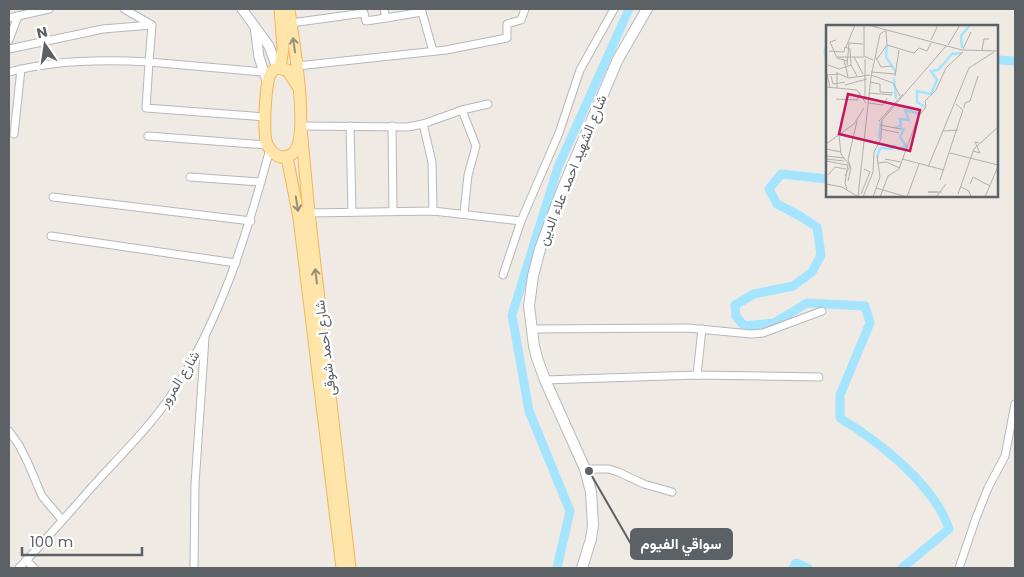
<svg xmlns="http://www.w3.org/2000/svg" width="1024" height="577" font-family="Poppins,Vazirmatn,sans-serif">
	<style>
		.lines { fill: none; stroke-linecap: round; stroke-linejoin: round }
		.canal { stroke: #a4e4ff; stroke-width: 9 }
		.minor-casing { stroke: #b4b8bb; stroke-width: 9 }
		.tertiary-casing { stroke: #b4b8bb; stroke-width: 11 }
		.secondary-casing { stroke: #b5babf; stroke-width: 12 }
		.primary-casing { stroke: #f8b354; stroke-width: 13 }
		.minor { stroke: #fff; stroke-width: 7 }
		.tertiary { stroke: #fff; stroke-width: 9 }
		.secondary { stroke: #fff; stroke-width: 10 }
		.primary { stroke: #ffe5a9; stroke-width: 11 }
		.oneway { stroke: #958f7d }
		.labels { text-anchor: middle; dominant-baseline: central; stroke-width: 5; stroke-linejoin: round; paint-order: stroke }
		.street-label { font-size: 14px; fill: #5c6165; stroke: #fff }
		.inset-river { fill: none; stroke: #a4e4ff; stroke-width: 2.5 }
		.inset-road { fill: none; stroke: #b0b0ad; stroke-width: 1 }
		.view { fill: #c2185b; fill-opacity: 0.15; stroke: #c2185b; stroke-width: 2.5 }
		.inset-edge { fill: none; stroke: #5c6165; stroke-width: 2.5 }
		.leader { fill: none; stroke: #5c6165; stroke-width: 2 }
		.callout-dot { fill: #5c6165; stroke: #fff; stroke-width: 2 }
		.callout { fill: #5c6165; stroke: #5c6165; stroke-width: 2 }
		.callout-label { font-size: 15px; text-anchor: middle; font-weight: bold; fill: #fff }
	</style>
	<rect width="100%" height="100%" fill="#efebe4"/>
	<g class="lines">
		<g class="canal">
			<polyline points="828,50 828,54"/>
			<polyline points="998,60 1015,61"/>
			<path d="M828,179L781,174L769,189L777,204L800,216L817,227L821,255L812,272L793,286L754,294L735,305L736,316L744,326L774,323L807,303L865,306L870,323L840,395V418C878,441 935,485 949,529L902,568"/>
			<polyline points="557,568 570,511 529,411 512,315 558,167 629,9"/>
			<polyline points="793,568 796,563 808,568"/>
		</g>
		<g class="minor-casing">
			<g id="minor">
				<polyline points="384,9 386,18 422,12"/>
				<polyline points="421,9 433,51"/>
				<polyline points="9,18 49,9"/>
				<polyline points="291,23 364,13 366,21 386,18"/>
				<polyline points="9,40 18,16"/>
				<polyline points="9,49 103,29 151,25"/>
				<polyline points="297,66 446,50 507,38 507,24 521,20 525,9"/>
				<path d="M9,72C54,60 102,59 149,62L152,25L124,9"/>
				<polyline points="263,72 149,62 146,108 265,117"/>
				<polyline points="462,110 476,146 468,175 464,213"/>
				<polyline points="423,124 432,162 433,211"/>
				<polyline points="301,126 408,127 423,124 462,110 488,104"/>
				<polyline points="350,126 352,212"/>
				<polyline points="392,126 393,211"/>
				<polyline points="14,134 21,69"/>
				<polyline points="148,136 267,145"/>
				<polyline points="190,177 261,182"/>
				<polyline points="53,197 251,221"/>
				<polyline points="309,213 433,211 521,221"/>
				<polyline points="51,236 236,263"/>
				<polyline points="503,275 521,221 559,133 580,70 614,9"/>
				<polyline points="531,329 688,328 751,334 763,333 822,311"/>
				<polyline points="697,375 702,329"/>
				<polyline points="545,380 697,375 819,377"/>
				<polyline points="9,431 19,445 28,463 42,496 62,520"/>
				<polyline points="585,469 609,469 618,472 644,484 672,492"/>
				<polyline points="26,560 34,568"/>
				<path d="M19,568C47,539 73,508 100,478C125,451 151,425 172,394C221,320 247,234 270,149"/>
				<polyline points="194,568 195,484 205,338"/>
				<polyline points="959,568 976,518 988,488 1005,456 1015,404"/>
			</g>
		</g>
		<g class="tertiary-casing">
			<g id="tertiary">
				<polyline points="242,9 269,46 277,68"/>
				<polyline points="255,27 259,57 268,84"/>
			</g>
		</g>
		<g class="secondary-casing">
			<polyline id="secondary" points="582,568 591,539 593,525 591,492 585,469 545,380 537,358 534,346 529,306 533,276 540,249 562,190 618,59 647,9"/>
		</g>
		<g class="primary-casing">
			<g id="primary">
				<path d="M289,9C292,33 312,140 292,154C289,156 284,157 281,157C275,156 269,149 267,144C263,135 265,80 271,73C272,71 275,69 277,68L287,70L299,88"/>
				<polyline points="280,68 283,48 280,9"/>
				<polyline points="301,128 309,213 350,568"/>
				<polyline points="287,157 299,218 342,568"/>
			</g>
		</g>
		<use href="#minor" class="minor"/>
		<use href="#tertiary" class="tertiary"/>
		<use href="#secondary" class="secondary"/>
		<use href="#primary" class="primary"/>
	</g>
	<defs><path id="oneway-shaft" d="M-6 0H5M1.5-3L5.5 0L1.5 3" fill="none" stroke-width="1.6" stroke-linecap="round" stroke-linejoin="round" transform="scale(1.25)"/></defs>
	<g class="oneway">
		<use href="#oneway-shaft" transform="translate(294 45) rotate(-98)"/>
		<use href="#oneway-shaft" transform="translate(297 204) rotate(81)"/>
		<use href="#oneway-shaft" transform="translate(316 276) rotate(-97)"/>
	</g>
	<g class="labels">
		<g class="street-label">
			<text transform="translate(572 170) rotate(-68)">شارع الشهيد احمد علاء الدين</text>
			<text transform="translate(325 348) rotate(-97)">شارع احمد شوقى</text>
			<text transform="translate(179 379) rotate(-58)">شارع المرور</text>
		</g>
	</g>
	<g transform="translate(826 25)">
		<rect width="172" height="172" fill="#efebe4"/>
		<path class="inset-river" d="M61,21L60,32L70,47M136,23L135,11L144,0M68,53L70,74M99,82L91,77V66L105,69L111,55L105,46L112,45L126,29L135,28M69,103L75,100L74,94L83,95L79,85L95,89M53,114L55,96M51,132L54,123L66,124L69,121L73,124L80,121L74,112L78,104L74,103"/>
		<path class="inset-road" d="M38,0V31L47,35M42,0L136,25L173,26M60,5L61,20M10,15L4,17L11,33L22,36M105,15L112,0M22,18L37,19M61,20L88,28L93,23L101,26L105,18M122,20L134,0M20,22L29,0M137,24L145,7M156,25L158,14H163M3,26L18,27L19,22L24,24L25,40L31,51M11,32H38M28,32L37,49M50,33L55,42L66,41M39,34V72M51,34L61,20M18,35L22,52M2,40L13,44L25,40M21,40L23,18M0,46L4,62M11,47V63M45,47L69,49M1,50L13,49L23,53L44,50M45,50L67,58L74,71M5,51L7,59L19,57M69,51L73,25M44,57L54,59V67L67,68M19,60L41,54M0,62L31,65L40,78M43,68L66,70M10,74L31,75L34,67M42,78L57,80L61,73M138,83L139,78L144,76L152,51M53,96L77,69M54,100L75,104M55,104L73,108M117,106L132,105M13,110L15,129L24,141L19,151M0,119L28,99L38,83M0,124L15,127M147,126L154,128L149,117L153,118M124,128L172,140M0,131L18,133M0,134L18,136M59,134L75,137M76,134L118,145M0,136L21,140M52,138L60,137L74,143M102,142L143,43L168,27M2,150L9,142L20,144M114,155L137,85L130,79M22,156L25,143L22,135L31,96M0,159L16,162L31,171M144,159L147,152L164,161M135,162L143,166L145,172M50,163L81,172M21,164L19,158L22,139M112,167H102H116M35,169L44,147L38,144M132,169L148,124L173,101M32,172L45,52L54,9L60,5M37,172L47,147L48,127L55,114L56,95L120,21M47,172L54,152L51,131M54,172L62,151L73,144L92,92L100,82L99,76L110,65L120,43L137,27M81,172L93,139M110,172L120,159M159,172L173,139"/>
		<path class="view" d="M22,69L94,85L84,126L13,109Z"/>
		<rect width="172" height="172" class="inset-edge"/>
	</g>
	<path class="leader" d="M589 471L631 544"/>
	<circle class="callout-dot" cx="589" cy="471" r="5"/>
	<rect class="callout" x="631" y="529" width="101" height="30" rx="5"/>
	<g class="callout-label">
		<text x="681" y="549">سواقي الفيوم</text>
	</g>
	<rect width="1024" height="577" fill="none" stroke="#5c6165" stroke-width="20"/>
	<g transform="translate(45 45) rotate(347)" stroke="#ffffff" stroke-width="4" paint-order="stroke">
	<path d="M0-4L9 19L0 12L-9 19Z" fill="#5c6165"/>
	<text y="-8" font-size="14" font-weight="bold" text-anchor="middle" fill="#5c6165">N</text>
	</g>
	<path d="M22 547v8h120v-8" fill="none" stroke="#5c6165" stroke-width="2.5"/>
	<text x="30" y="547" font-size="15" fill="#5c6165" stroke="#ffffff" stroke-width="4" paint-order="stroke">100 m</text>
</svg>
